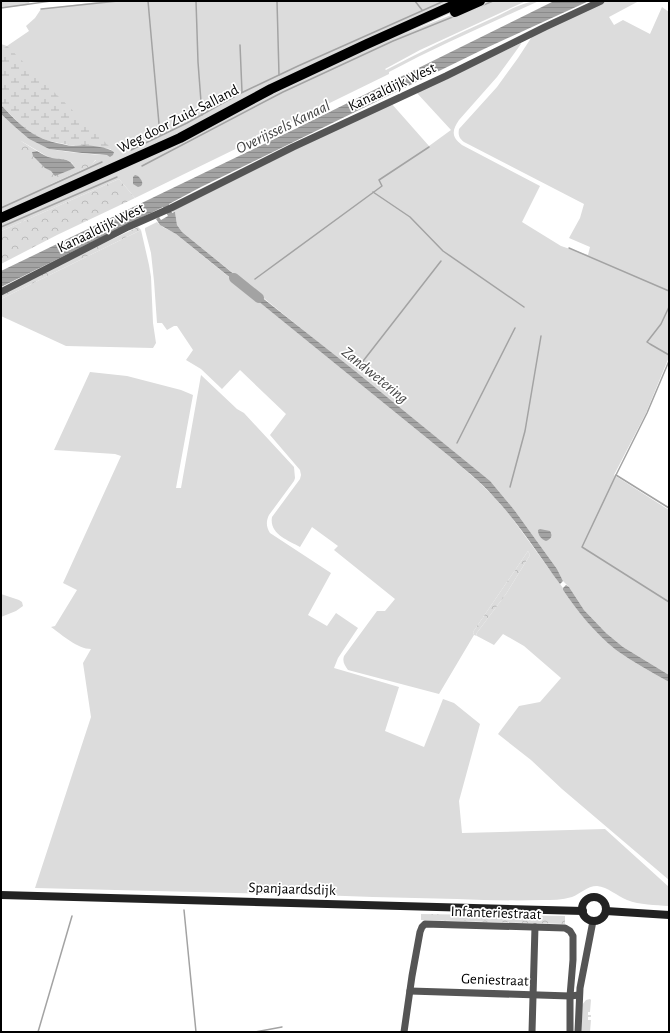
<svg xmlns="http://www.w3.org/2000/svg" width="670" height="1033" font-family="'Alegreya Sans',sans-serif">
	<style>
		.green { fill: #dcdcdc; fill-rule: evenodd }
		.forest { fill: url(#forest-crowns) }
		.wetland { fill: url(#wetland-marsh) }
		.water { fill: url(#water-rules) }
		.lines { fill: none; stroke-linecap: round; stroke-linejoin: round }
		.stream { stroke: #a3a3a3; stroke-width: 1.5 }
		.river { stroke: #a3a3a3; stroke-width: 10 }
		.primary-casing { stroke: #dbdbdb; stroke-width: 12 }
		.street { stroke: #555; stroke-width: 7 }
		.secondary { stroke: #222; stroke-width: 8 }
		.primary { stroke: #000; stroke-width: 10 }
		.labels { text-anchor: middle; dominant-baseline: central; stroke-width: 3.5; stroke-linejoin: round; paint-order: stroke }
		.street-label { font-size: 15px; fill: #000; stroke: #fff }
		.water-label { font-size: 16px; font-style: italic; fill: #444; stroke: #fff }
	</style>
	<defs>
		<pattern id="forest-crowns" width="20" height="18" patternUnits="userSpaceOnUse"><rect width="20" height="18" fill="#dcdcdc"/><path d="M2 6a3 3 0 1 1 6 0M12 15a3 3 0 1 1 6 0" fill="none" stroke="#bbb"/></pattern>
		<pattern id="wetland-marsh" width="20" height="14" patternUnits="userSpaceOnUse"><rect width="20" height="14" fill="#dcdcdc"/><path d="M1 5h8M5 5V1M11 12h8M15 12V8" fill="none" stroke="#bbb"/></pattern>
		<pattern id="water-rules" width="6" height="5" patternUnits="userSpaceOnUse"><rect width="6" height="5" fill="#a3a3a3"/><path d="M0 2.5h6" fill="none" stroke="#8b8b8b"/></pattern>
	</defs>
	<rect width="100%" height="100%" fill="#fff"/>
	<g class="green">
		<polygon points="1,1 30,1 28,5 1,8"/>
		<path d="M105,1H455L262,88L193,126L161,143L1,213V114L15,127L29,139L49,149L69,152L100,155H107L114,152L110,149H111L7,47L1,50V44L7,46L29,31L26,26L35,18L41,9ZM21,141L50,158L67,160H96L90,166L51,184H48Z"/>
		<path d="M486,1H526L459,32L420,50L385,69L386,70C420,52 455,35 491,19C505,13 523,1 539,1C488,24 438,46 389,72V74L135,198L119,179L1,231V222L266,94L381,43Z"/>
		<path d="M607,1H639L609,17L614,25L623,20L650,34L662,7L669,12V357L646,413L614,475L669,510V675L623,647L606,633L584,610L569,587L563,581L557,569L515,511L454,452L182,232L177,225L175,212H173L172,211L238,177L391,103L429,146L451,130L416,92L521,43V44L497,77L459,120C452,130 451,137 462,145L540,186L522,222L561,246L588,255L590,247L569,238L580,218L584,204L464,142C459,138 458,135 459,129L497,87L518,58L533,35Z"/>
		<path d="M157,222C162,228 170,230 176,234L449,456L479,482L493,496L509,514L563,588V590C578,612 596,633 616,650C633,662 651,672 669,682V880L562,789L531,760L498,734L519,706L540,702L561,678L524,646L503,634L494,645L477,636L476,634L506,594L530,555L528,551L473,632L474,635L439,694L348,670C345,665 342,662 344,656L377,611H385L395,599L334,550L338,546L312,527L300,547C288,540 269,534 272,517L300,479L301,475L300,470L270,435L286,414L240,370L222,389L201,369L186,360L193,350L177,326H174L167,330L162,323H157L154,281L151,253L145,230V228Z"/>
		<polygon points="141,230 149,265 151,277 153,323 156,343 153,348 66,346 1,316 1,299"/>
		<path d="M90,372L127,376L181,390L193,395L176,488H181L201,375L237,409L244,413L294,467L295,478L294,481L269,515C266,521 266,527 270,533L331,573L308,615L327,626L336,613L358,628L338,658L334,668L399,687L385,731L424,747L443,699L454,703L480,724L459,801L462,833L605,829L669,887V906C655,905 640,905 627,900C617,896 608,887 597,886C587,886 580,894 572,897C562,900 552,900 542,900C513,901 485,900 457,899C401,898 345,896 290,894H272L35,888L91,717L83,663L91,649C78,649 62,635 51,627L55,626L77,590L63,583L121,456L115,454L54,450Z"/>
		<polygon points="1,594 19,600 22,602 23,606 16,611 1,617"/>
		<polygon points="590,999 591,1000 590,1012 588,1012 588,1015 591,1015 591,1017 588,1017 588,1020 591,1020 590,1032 582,1032 582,1005 586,1000"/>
	</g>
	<g class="forest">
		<path d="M21,141L37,151L32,152C36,157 40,163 45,167C53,174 66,172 75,168L72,163L67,160L96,159L91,166L51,184H48L13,150Z"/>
		<polygon points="119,179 135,198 57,235 1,264 1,231"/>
		<polygon points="138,227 141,230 1,299 1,294 81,254"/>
		<polygon points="528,551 530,555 506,594 476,634 477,636 474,635 473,632"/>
		<polygon points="421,914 565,916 565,924 421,920"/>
	</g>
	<polygon class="wetland" points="7,46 112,149 110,149 83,145 75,146 49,141 36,136 23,127 1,105 1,50"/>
	<g class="water">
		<polygon points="554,1 589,1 484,49 201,187 169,204 172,213 175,212 177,225 182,232 246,284 243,288 176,234 160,225 156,219 159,217 161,220 168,216 163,207 1,287 1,271 295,129"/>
		<path d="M1,105C21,126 33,139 62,144C66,145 71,146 74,146C78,146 81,145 84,145C92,146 108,147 114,152L113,155L110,157L107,155L82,153L49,149L29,139L15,127L1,114Z"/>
		<path d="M37,151C42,154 47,157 52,158C62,160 69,157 75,168L55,176L51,171L45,168L33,156L32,152Z"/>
		<path d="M135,175L138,176C141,179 144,183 141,186L138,187L133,184V177Z"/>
		<path d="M250,288L355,371L490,481L515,511L557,569L563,581L560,584C538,554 518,522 493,496C480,481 464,469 449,456L247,292Z"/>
		<path d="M540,529L550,531C553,536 551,539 546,541C541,539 538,535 538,530Z"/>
		<path d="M566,585L569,587L584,610L606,633L623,647L669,675V682C651,672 633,662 616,650C595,633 578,612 563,590V588Z"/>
	</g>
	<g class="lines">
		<g class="stream">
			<polyline points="148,1 160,135"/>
			<polyline points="196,1 198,62 202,115"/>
			<polyline points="277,1 279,75"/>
			<polyline points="415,1 422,10"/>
			<polyline points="481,6 493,1"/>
			<polyline points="1,8 51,1"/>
			<polyline points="41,9 118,1"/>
			<polyline points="240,45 242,92"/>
			<polyline points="131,150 187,123 239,94 298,66 444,1"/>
			<polyline points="142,166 283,92 393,41 455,16"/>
			<polyline points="373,192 410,217 443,251 524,307"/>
			<polyline points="1,208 102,162"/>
			<polyline points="1,227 117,177"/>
			<polyline points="569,248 669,291"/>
			<polyline points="255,279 382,186 379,180 429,147"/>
			<polyline points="669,307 661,324 647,342 650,344 669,355"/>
			<polyline points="669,361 647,413 616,475 582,547 669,602"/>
			<polyline points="360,365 441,261"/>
			<polyline points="457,443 515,328"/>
			<polyline points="616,475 669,508"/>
			<polyline points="510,487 525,431 541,336"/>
			<polyline points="184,910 196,1032"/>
			<polyline points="38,1032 72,916"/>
			<polyline points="255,1032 282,1027"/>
		</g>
		<polyline class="river" points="234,278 259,298"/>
		<g class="primary-casing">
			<g id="primary">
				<polyline points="455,12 480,1"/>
				<polyline points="1,218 180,138 271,89 367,44 463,1"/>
			</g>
		</g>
		<g class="street">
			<polyline points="1,292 128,227 171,208 293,147 446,76 545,27 601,1"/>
			<polyline points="410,991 570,996 579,995"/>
			<polyline points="404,1032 412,976 420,932 422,927 425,924 565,928 570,931 573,936 573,960 570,996 570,1032"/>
			<polyline points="532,1032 535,927"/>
			<polyline points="578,1032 580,988 593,921"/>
		</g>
		<g class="secondary">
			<polyline points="1,895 583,911"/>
			<circle cx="594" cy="909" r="12"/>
			<polyline points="606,911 669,915"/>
		</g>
		<use href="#primary" class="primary"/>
	</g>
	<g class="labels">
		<g class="street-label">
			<text transform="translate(392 87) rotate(-25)">Kanaaldijk West</text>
			<text transform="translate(178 119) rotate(-27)">Weg door Zuid-Salland</text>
			<text transform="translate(101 228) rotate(-26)">Kanaaldijk West</text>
			<text transform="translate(292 889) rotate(2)">Spanjaardsdijk</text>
			<text transform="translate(496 913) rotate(2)">Infanteriestraat</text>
			<text transform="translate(495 980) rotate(2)">Geniestraat</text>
		</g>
		<g class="water-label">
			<text transform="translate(283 127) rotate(-26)">Overijssels Kanaal</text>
			<text transform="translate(375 375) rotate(39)">Zandwetering</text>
		</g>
	</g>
	<rect width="670" height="1033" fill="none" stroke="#000000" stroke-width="4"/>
</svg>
